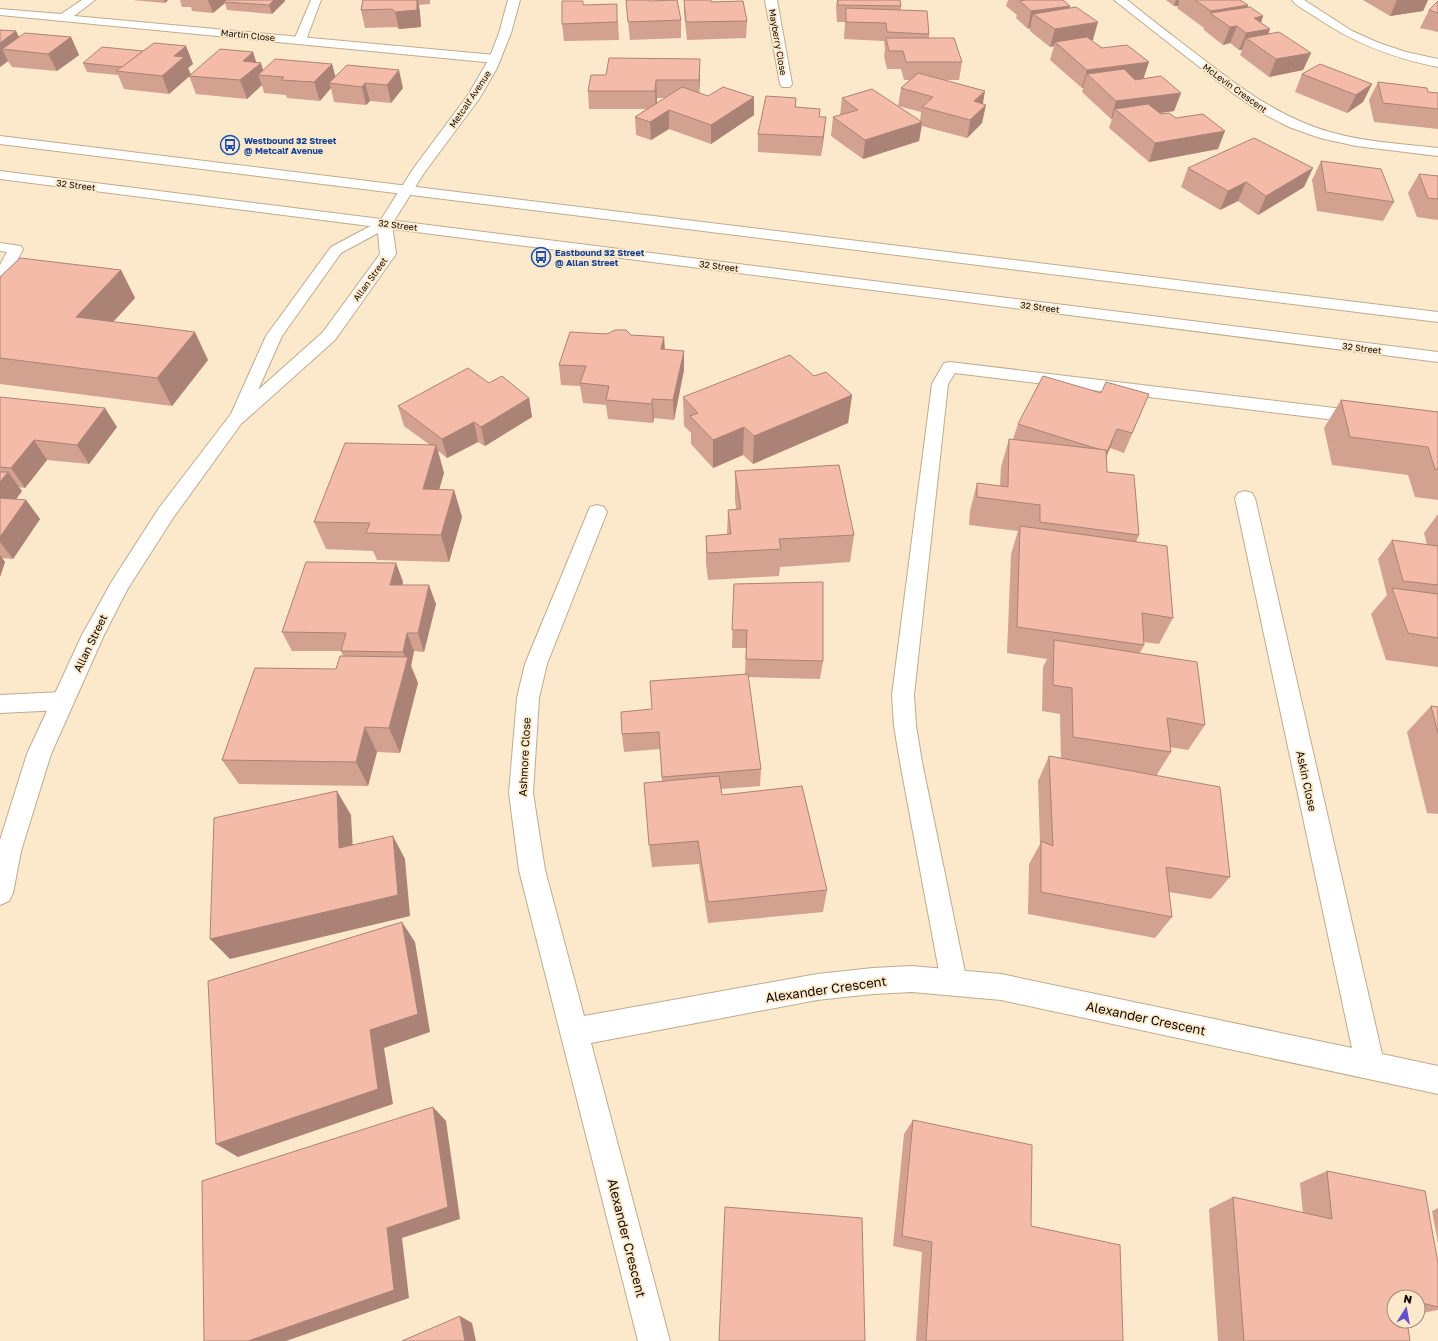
<svg xmlns="http://www.w3.org/2000/svg" width="1438" height="1341" font-family="'Golos Text',sans-serif">
	<style>
		.lines { fill: none; stroke-linecap: round; stroke-linejoin: round }
		.service-casing { stroke: #beac8f; stroke-width: 2 }
		.minor-casing { stroke: #beac8f; stroke-width: 2 }
		.tertiary-casing { stroke: #beac8f; stroke-width: 2 }
		.secondary-casing { stroke: #beac8f; stroke-width: 2 }
		.service { fill: #fff; fill-rule: evenodd }
		.minor { fill: #fff; fill-rule: evenodd }
		.tertiary { fill: #fff; fill-rule: evenodd }
		.secondary { fill: #fff; fill-rule: evenodd }
		.wall { fill: #d2a190; fill-rule: evenodd }
		.shaded-wall { fill: #ab8376 }
		.building { fill: #f4bba8; stroke: #ab8376 }
		.labels { text-anchor: middle; dominant-baseline: central; stroke-width: 3.5; stroke-linejoin: round; paint-order: stroke }
		.far-street-label { font-size: 9px; fill: #100a02; stroke: #fce8ca }
		.far-transit-label { font-size: 9px; font-weight: bold; fill: #164399; stroke: #fce8ca; text-anchor: start }
		.street-label { font-size: 11px; fill: #100a02; stroke: #fce8ca }
		.near-street-label { font-size: 13px; fill: #100a02; stroke: #fce8ca }
	</style>
	<rect width="100%" height="100%" fill="#fce8ca"/>
	<g class="lines">
		<g class="service-casing">
			<g id="service">
				<polygon points="311,0 321,0 306,40 304,42 296,42 294,40"/>
				<path d="M1292,0H1304L1352,31L1379,43L1406,52L1438,59V67C1392,58 1352,42 1314,16C1307,11 1297,7 1292,0Z"/>
				<polygon points="0,243 21,246 23,249 8,279 5,282 0,284 0,265 7,252 0,251"/>
				<polygon points="950,362 1360,411 1366,413 1369,417 1366,421 1360,423 955,373 948,384 914,695 916,726 922,762 967,982 963,991 954,995 945,991 941,982 900,762 894,726 892,695 932,384 944,363"/>
			</g>
		</g>
		<g class="minor-casing">
			<g id="minor">
				<polygon points="82,0 95,0 74,16 495,55 499,56 501,59 499,62 495,63 0,15 0,9 61,14"/>
				<polygon points="765,0 777,0 792,84 790,87 782,87 780,84"/>
				<path d="M1114,0H1127C1151,19 1175,38 1199,56C1239,87 1280,118 1330,132C1365,142 1402,144 1438,148V156L1356,146L1320,138L1289,127L1260,112L1234,94Z"/>
				<polygon points="1245,491 1252,493 1255,498 1382,1054 1438,1066 1438,1094 1001,1000 912,992 873,994 817,1000 591,1043 670,1341 638,1341 519,870 509,793 517,698 525,664 590,507 597,505 604,507 607,512 547,664 539,698 533,793 545,870 584,1016 817,974 873,968 912,966 1001,974 1352,1048 1235,498 1238,493"/>
				<polygon points="62,692 70,695 73,701 70,707 62,710 0,713 0,695"/>
			</g>
		</g>
		<g class="tertiary-casing">
			<path id="tertiary" d="M508,0H520L511,33L496,70L479,99L424,173L392,224L396,254L335,340L241,424L173,518L127,590L104,635L51,754L21,851L13,893L9,901L0,905V840L27,754L82,635L112,581L159,508L231,414L266,336L331,247L380,221L413,169L468,95L489,59L499,33ZM378,233L380,254L323,332L258,390L282,336L341,253Z"/>
		</g>
		<g class="secondary-casing">
			<g id="secondary">
				<polygon points="0,136 1438,312 1438,322 0,144"/>
				<polygon points="0,171 1438,352 1438,362 0,179"/>
			</g>
		</g>
		<use href="#service" class="service"/>
		<use href="#minor" class="minor"/>
		<use href="#tertiary" class="tertiary"/>
		<use href="#secondary" class="secondary"/>
	</g>
	<g class="wall">
		<polygon points="132,0 168,0 165,3"/>
		<polygon points="180,0 285,0 285,1 272,14 227,10 225,3 213,13 192,11 191,7 182,7"/>
		<polygon points="363,0 430,0 430,4 419,5 420,13 421,27 399,29 396,27 365,28 361,10"/>
		<polygon points="626,0 649,1 681,20 681,38 630,40"/>
		<polygon points="684,0 711,0 711,2 747,21 746,38 687,40 684,12"/>
		<polygon points="837,0 900,0 901,6 901,10 929,34 929,38 962,62 959,80 944,80 983,104 982,123 967,138 922,126 919,141 863,159 831,136 833,117 840,115 842,98 920,121 921,112 898,106 901,88 910,80 904,80 901,69 887,69 884,56 885,50 884,41 844,39 845,22 837,22 836,7"/>
		<polygon points="1008,0 1063,0 1070,6 1070,8 1093,40 1091,40 1144,78 1181,93 1174,111 1160,113 1161,114 1176,118 1218,149 1149,162 1109,128 1112,119 1111,119 1082,92 1083,88 1082,88 1050,60 1054,46 1050,47 1030,31 1030,28 1028,29 1016,18 1017,15 1006,6"/>
		<polygon points="1166,0 1240,0 1247,8 1263,16 1261,23 1270,29 1268,34 1311,53 1303,70 1269,77 1240,55 1242,50 1239,50 1230,43 1223,45 1204,30 1204,28 1177,8 1178,6 1174,6"/>
		<polygon points="1363,0 1428,0 1423,11 1390,16"/>
		<polygon points="1438,1 1438,32 1420,28 1429,10"/>
		<polygon points="583,5 618,21 619,40 564,41 562,24"/>
		<polygon points="0,30 16,31 19,38 71,37 79,55 57,71 12,67 8,61 0,67"/>
		<polygon points="186,46 193,64 188,68 191,75 253,52 256,62 263,70 332,64 335,77 347,65 403,88 391,103 370,101 366,105 334,102 331,88 320,101 287,98 286,95 264,93 262,85 247,99 196,94 189,76 169,94 124,89 118,75 87,72 83,63 143,51"/>
		<polygon points="1302,74 1372,84 1363,102 1347,113 1295,92"/>
		<path d="M606,75L700,77L699,93L708,96L754,97V115L711,144L669,129L651,140L636,135L635,117L646,109H589L588,91ZM657,98H665L657,103Z"/>
		<polygon points="1378,82 1428,92 1438,93 1438,129 1374,122 1369,100"/>
		<polygon points="796,98 796,107 820,117 824,136 821,156 758,152 758,134"/>
		<polygon points="1321,161 1394,202 1383,221 1317,211 1312,180"/>
		<polygon points="1188,168 1304,187 1258,215 1238,201 1220,210 1181,187"/>
		<polygon points="1419,174 1438,176 1438,220 1417,217 1408,193"/>
		<polygon points="121,270 135,298 113,322 208,360 172,406 0,384 0,277"/>
		<polygon points="631,335 664,337 665,350 684,351 684,370 674,420 654,418 653,423 608,419 606,405 583,403 580,386 561,385 559,365"/>
		<polygon points="814,376 852,395 848,423 753,464 743,455 713,468 691,444 691,433 684,426 683,397"/>
		<polygon points="489,383 529,398 532,417 485,446 478,442 447,458 438,451 444,473 439,489 454,490 462,517 449,562 377,560 373,551 326,549 314,522 430,445 404,426 398,406"/>
		<polygon points="1149,394 1124,453 1110,448 1106,456 1107,472 1139,535 1136,542 1173,618 1159,644 1144,642 1144,645 1140,653 1205,725 1188,750 1170,747 1171,752 1156,776 1230,877 1211,899 1169,892 1172,917 1155,938 1028,914 1029,864 1040,844 1038,781 1049,756 1061,758 1060,714 1042,711 1043,667 1047,659 1007,653 1011,554 1018,531 969,525 970,511 977,483 1000,486 1001,467 1009,439 1013,439 1018,424"/>
		<polygon points="0,397 117,427 89,464 47,460 25,488 18,487 22,491 16,499 26,500 40,519 13,559 2,558 5,562 0,577"/>
		<polygon points="1341,400 1438,412 1438,500 1415,497 1408,475 1332,465 1324,428"/>
		<polygon points="735,471 854,535 850,562 780,567 779,576 708,580 706,563 706,536 727,534 728,510 736,509 735,499"/>
		<polygon points="1438,514 1438,667 1386,660 1371,614 1387,595 1378,559 1392,540 1427,545 1424,533"/>
		<polygon points="396,563 403,582 402,585 436,604 424,652 414,651 411,666 418,683 400,753 377,752 368,786 239,784 222,760 336,669 343,656 341,651 292,651 282,632"/>
		<polygon points="734,584 823,661 820,679 748,677 761,769 760,786 721,789 722,795 827,890 823,912 708,923 699,864 652,867 649,845 662,781 660,749 624,752 622,734 652,709 745,674 746,648 732,648"/>
		<polygon points="1431,706 1438,707 1438,814 1427,813 1407,732"/>
		<polygon points="913,1120 1031,1226 1123,1341 916,1341 922,1252 893,1246 904,1134"/>
		<polygon points="1327,1171 1438,1263 1438,1310 1418,1314 1418,1297 1394,1297 1410,1341 1218,1341 1209,1209 1233,1197 1303,1213 1300,1183"/>
		<polygon points="1438,1208 1438,1243 1432,1211"/>
	</g>
	<g class="shaded-wall">
		<polygon points="164,0 168,0 165,3"/>
		<polygon points="208,0 226,0 224,2 225,3 213,13"/>
		<polygon points="274,0 285,0 285,1 272,14 269,5"/>
		<polygon points="417,0 418,0 420,13 421,27 399,29 395,12"/>
		<polygon points="1176,0 1179,0 1178,6 1174,6"/>
		<polygon points="1397,0 1428,0 1423,11 1390,16"/>
		<polygon points="1248,5 1241,23 1210,13 1211,11"/>
		<polygon points="1070,6 1066,23 1033,14 1030,28 1028,29 1031,11"/>
		<polygon points="1263,16 1258,31 1270,29 1263,47 1246,38 1242,50 1239,50 1246,33 1254,18"/>
		<polygon points="1098,22 1093,40 1058,46 1055,42 1054,46 1050,47 1055,29"/>
		<polygon points="1237,26 1230,43 1223,45 1230,27"/>
		<polygon points="16,31 25,49 2,49 8,61 0,67 0,43"/>
		<polygon points="71,37 79,55 57,71 48,54"/>
		<polygon points="186,46 193,64 188,68 191,75 169,94 162,76 174,56"/>
		<polygon points="253,52 257,65 261,63 265,76 258,75 262,85 247,99 240,80 243,61"/>
		<polygon points="1311,53 1303,70 1269,77 1276,59"/>
		<polygon points="700,59 700,77 699,98 699,80"/>
		<polygon points="1149,62 1143,80 1087,74 1083,88 1082,88 1087,70"/>
		<polygon points="332,64 337,82 329,83 331,88 320,101 314,82"/>
		<polygon points="399,70 403,88 391,103 387,85"/>
		<polygon points="656,80 657,98 656,110 655,91"/>
		<polygon points="365,83 370,101 366,105 362,87"/>
		<polygon points="1372,84 1363,102 1347,113 1356,95"/>
		<polygon points="985,91 982,109 986,105 982,123 967,138 974,101"/>
		<polygon points="1181,93 1174,111 1125,118 1115,109 1112,119 1111,119 1116,101"/>
		<polygon points="754,97 754,115 711,144 711,125"/>
		<polygon points="669,110 669,129 651,140 650,122"/>
		<polygon points="826,117 824,136 821,156 823,137"/>
		<polygon points="922,122 919,141 863,159 865,140"/>
		<polygon points="1225,131 1218,149 1149,162 1155,143"/>
		<polygon points="1313,168 1304,187 1258,215 1266,196"/>
		<polygon points="1246,182 1238,201 1220,210 1228,191"/>
		<polygon points="121,270 135,298 92,345 76,317"/>
		<polygon points="195,332 208,360 172,406 157,378"/>
		<polygon points="664,337 665,357 661,349"/>
		<polygon points="684,351 684,370 674,420 673,400"/>
		<polygon points="852,395 848,423 753,464 754,436"/>
		<polygon points="529,398 532,417 485,446 481,427"/>
		<polygon points="652,399 654,418 653,423 652,404"/>
		<polygon points="105,408 117,427 89,464 77,445"/>
		<polygon points="474,422 478,442 447,458 442,439"/>
		<polygon points="744,427 743,455 713,468 713,440"/>
		<polygon points="1117,429 1110,448 1100,472 1107,452"/>
		<polygon points="34,440 47,460 25,488 11,468"/>
		<polygon points="436,445 444,473 431,517 423,489"/>
		<polygon points="8,472 22,491 4,516 0,511 0,482"/>
		<polygon points="454,490 462,517 449,562 441,535"/>
		<polygon points="26,500 40,519 13,559 0,542 0,537"/>
		<polygon points="0,555 5,562 0,577"/>
		<polygon points="396,563 403,582 397,604 390,585"/>
		<polygon points="429,585 436,604 424,652 418,633"/>
		<polygon points="407,633 414,651 411,666 418,683 400,753 389,728 407,661 403,652"/>
		<polygon points="365,727 377,752 368,786 356,762"/>
		<polygon points="337,791 351,815 354,870 339,848"/>
		<polygon points="393,836 405,859 410,916 230,959 210,939"/>
		<polygon points="402,922 415,942 430,1032 384,1048 393,1104 238,1157 216,1144 370,1030"/>
		<polygon points="433,1107 446,1121 460,1219 402,1238 409,1298 286,1341 248,1341"/>
		<polygon points="460,1316 472,1323 476,1341 465,1341"/>
	</g>
	<g class="building">
		<polygon points="226,0 274,0 269,5 224,2"/>
		<polygon points="363,0 417,0 417,10 395,12 392,9 361,10"/>
		<polygon points="626,0 649,0 649,1 677,0 681,20 628,22"/>
		<polygon points="684,0 711,0 711,2 743,1 747,21 686,22"/>
		<polygon points="838,0 900,0 901,6 838,5"/>
		<polygon points="1025,0 1063,0 1070,6 1031,11 1020,1"/>
		<polygon points="1195,0 1240,0 1248,5 1211,11"/>
		<polygon points="562,1 583,1 583,5 617,4 617,22 562,24"/>
		<polygon points="1438,1 1438,13 1429,10"/>
		<polygon points="1076,7 1098,22 1055,29 1033,14"/>
		<polygon points="1250,7 1263,16 1254,18 1270,29 1246,33 1237,26 1230,27 1210,13"/>
		<polygon points="846,8 927,11 929,34 887,32 886,23 846,22"/>
		<polygon points="0,30 16,31 0,43"/>
		<polygon points="1279,32 1311,53 1276,59 1246,38"/>
		<polygon points="25,33 71,37 48,54 2,49"/>
		<polygon points="1087,37 1102,48 1127,45 1149,62 1087,70 1055,42"/>
		<polygon points="886,38 954,38 962,62 906,62 903,51 889,51"/>
		<polygon points="154,43 186,46 174,56 184,57 162,76 116,71"/>
		<polygon points="102,47 143,51 122,67 83,63"/>
		<polygon points="220,49 253,52 243,61 261,63 240,80 189,76"/>
		<polygon points="609,58 700,59 699,80 656,80 655,91 588,91 591,75 606,75"/>
		<polygon points="275,59 332,64 314,82 281,80 284,77 258,75"/>
		<polygon points="1320,64 1372,84 1356,95 1302,74"/>
		<polygon points="347,65 399,70 387,85 365,83 362,87 329,83"/>
		<polygon points="1124,69 1135,80 1161,76 1181,93 1116,101 1087,74"/>
		<polygon points="918,73 985,91 974,101 986,105 970,120 922,107 933,97 901,88"/>
		<polygon points="1378,82 1427,88 1428,92 1438,93 1438,109 1383,103"/>
		<polygon points="682,87 708,96 723,87 754,97 711,125 669,110 650,122 635,117"/>
		<polygon points="872,89 922,122 865,140 833,117 858,110 842,98"/>
		<polygon points="766,96 796,98 795,107 820,109 819,117 826,117 823,137 758,134"/>
		<polygon points="1148,104 1161,114 1169,113 1176,118 1203,114 1225,131 1155,143 1115,109"/>
		<polygon points="1254,138 1313,168 1266,196 1246,182 1228,191 1188,168"/>
		<polygon points="1321,161 1381,169 1394,202 1326,192"/>
		<polygon points="1419,174 1438,176 1438,199 1428,198"/>
		<polygon points="20,258 121,270 76,317 195,332 157,378 0,358 0,277"/>
		<polygon points="615,330 626,330 631,335 664,337 661,349 684,351 673,400 652,399 652,404 606,400 609,386 580,383 586,366 559,365 570,332 607,334"/>
		<polygon points="790,355 814,376 826,372 852,395 754,436 744,427 713,440 690,416 698,413 683,397"/>
		<polygon points="468,368 489,383 502,376 529,398 481,427 474,422 442,439 398,406"/>
		<polygon points="1043,376 1101,393 1106,382 1149,394 1132,433 1117,429 1107,452 1106,452 1106,450 1098,449 1018,424"/>
		<polygon points="0,397 105,408 77,445 34,440 11,468 0,467"/>
		<polygon points="1341,400 1438,412 1438,470 1435,469 1428,447 1350,437"/>
		<polygon points="1009,439 1106,450 1107,472 1134,475 1139,535 1040,522 1040,505 977,497 977,483 1008,487"/>
		<polygon points="345,443 436,445 423,489 454,490 441,535 366,533 370,523 314,522"/>
		<polygon points="839,465 854,535 779,539 781,549 707,553 706,536 731,534 728,510 741,509 735,471"/>
		<polygon points="0,472 8,472 0,482"/>
		<polygon points="0,498 26,500 0,537"/>
		<polygon points="1020,526 1167,546 1173,618 1142,613 1144,645 1017,627"/>
		<polygon points="1392,540 1438,546 1438,585 1403,581"/>
		<polygon points="306,562 396,563 390,585 429,585 418,633 407,633 403,652 341,651 346,633 282,632"/>
		<polygon points="823,582 823,661 746,659 747,630 732,630 734,584"/>
		<polygon points="1392,588 1438,594 1438,638 1408,633"/>
		<polygon points="1054,640 1197,662 1205,725 1167,718 1171,752 1073,737 1072,688 1053,685"/>
		<polygon points="340,656 408,657 389,728 365,727 356,762 222,760 255,668 336,669"/>
		<polygon points="748,674 761,769 662,777 659,732 622,734 621,712 652,709 650,681"/>
		<polygon points="1431,706 1438,707 1438,733"/>
		<polygon points="1049,756 1220,787 1230,877 1166,867 1172,917 1041,892 1041,841 1053,846"/>
		<polygon points="719,776 722,795 802,786 827,890 708,902 698,841 649,845 644,783"/>
		<polygon points="337,791 339,848 393,836 398,895 210,939 214,818"/>
		<polygon points="402,922 418,1014 370,1030 378,1089 216,1144 208,981"/>
		<polygon points="433,1107 448,1207 387,1228 394,1290 248,1341 204,1341 202,1181"/>
		<polygon points="913,1120 1032,1145 1031,1226 1120,1245 1123,1341 926,1341 932,1242 902,1236"/>
		<polygon points="1327,1171 1425,1191 1438,1263 1438,1307 1418,1302 1418,1297 1394,1297 1394,1321 1407,1321 1410,1341 1244,1341 1233,1197 1332,1219"/>
		<polygon points="725,1207 862,1218 865,1341 719,1341"/>
		<polygon points="460,1316 465,1341 402,1341"/>
	</g>
	<defs>
		<g id="bus-ring" transform="scale(1)"><circle r="9.5" fill="#fce8ca" stroke="#1a4fb4" stroke-width="1.5"/><path d="M-5-6H5V4H4V6H2V4H-2V6H-4V4H-5ZM-3.5-4V0h7V-4ZM-3.5 1.2v1.5H-2V1.2ZM2 1.2v1.5H3.5V1.2Z" fill="#1a4fb4"/></g>
	</defs>
	<g fill-rule="evenodd">
		<use href="#bus-ring" x="230" y="145"/>
		<use href="#bus-ring" x="541" y="257"/>
	</g>
	<g class="labels">
		<g class="far-street-label">
			<text transform="translate(248 35) rotate(6)">Martin Close</text>
			<text transform="translate(778 42) rotate(80)">Mayberry Close</text>
			<text transform="translate(1235 88) rotate(36)">McLevin Crescent</text>
			<text transform="translate(470 99) rotate(-56)">Metcalf Avenue</text>
			<text transform="translate(76 185) rotate(7)">32 Street</text>
			<text transform="translate(398 225) rotate(7)">32 Street</text>
			<text transform="translate(719 266) rotate(7)">32 Street</text>
			<text transform="translate(370 279) rotate(-54)">Allan Street</text>
			<text transform="translate(1040 307) rotate(7)">32 Street</text>
			<text transform="translate(1362 348) rotate(7)">32 Street</text>
		</g>
		<g class="far-transit-label">
			<text x="244" y="140">Westbound 32 Street<tspan x="244" dy="10">@ Metcalf Avenue</tspan></text>
			<text x="555" y="252">Eastbound 32 Street<tspan x="555" dy="10">@ Allan Street</tspan></text>
		</g>
		<g class="street-label">
			<text transform="translate(90 643) rotate(-64)">Allan Street</text>
			<text transform="translate(524 757) rotate(-87)">Ashmore Close</text>
			<text transform="translate(1307 781) rotate(78)">Askin Close</text>
		</g>
		<g class="near-street-label">
			<text transform="translate(826 989) rotate(-8)">Alexander Crescent</text>
			<text transform="translate(1146 1018) rotate(12)">Alexander Crescent</text>
			<text transform="translate(627 1238) rotate(76)">Alexander Crescent</text>
		</g>
	</g>
	<g transform="translate(1406 1309) rotate(11)"><circle r="19" fill="#fce8ca" stroke="#9e8f7a"/>
	<path d="M0-3L7 15L0 10L-7 15Z" fill="#6352cb"/>
	<text y="-6" font-size="11" font-weight="bold" text-anchor="middle" fill="#100a02">N</text>
	</g>
</svg>
